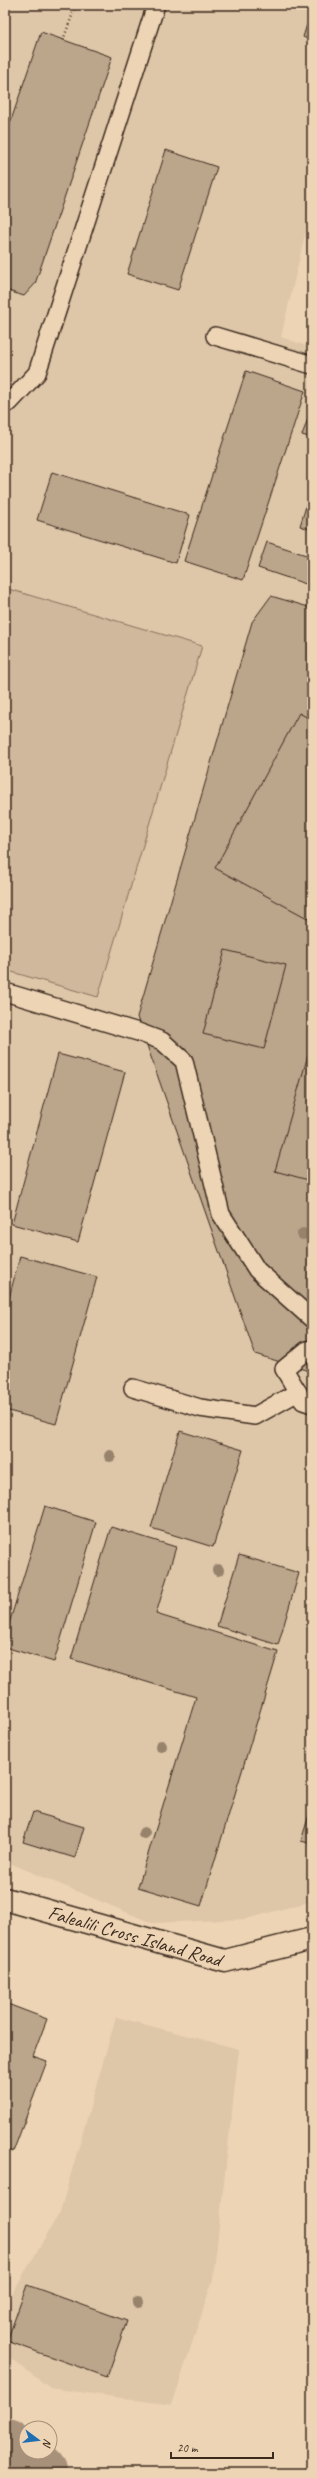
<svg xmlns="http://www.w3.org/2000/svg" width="317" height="2478" font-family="Caveat,sans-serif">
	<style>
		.built { fill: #dec6a8 }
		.green { fill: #d0b89c; stroke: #86715d }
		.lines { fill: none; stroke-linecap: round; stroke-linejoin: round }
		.river { stroke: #a7917a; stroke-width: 61 }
		.building { fill: #bba58b; stroke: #3b2a1e }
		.service-casing { stroke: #3b2a1e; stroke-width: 20 }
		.primary-casing { stroke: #3b2a1e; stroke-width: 25 }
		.path { stroke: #3b2a1e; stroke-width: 2.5; stroke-dasharray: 1 3; stroke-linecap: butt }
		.service { stroke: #edd4b5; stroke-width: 17 }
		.primary { stroke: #edd4b5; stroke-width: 22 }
		.tree { fill: #97826c }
		.labels { text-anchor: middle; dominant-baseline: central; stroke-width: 4; stroke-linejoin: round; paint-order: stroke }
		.street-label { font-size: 20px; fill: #3b2a1e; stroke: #edd4b5 }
	</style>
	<rect width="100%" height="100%" fill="#edd4b5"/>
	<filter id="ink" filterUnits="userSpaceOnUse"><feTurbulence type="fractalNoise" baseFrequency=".025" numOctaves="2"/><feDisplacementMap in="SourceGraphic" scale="8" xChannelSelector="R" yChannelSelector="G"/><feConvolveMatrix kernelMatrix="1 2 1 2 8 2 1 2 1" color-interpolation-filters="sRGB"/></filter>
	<g filter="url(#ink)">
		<g class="built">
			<polygon points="5,5 312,5 312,205 281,337 312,348 312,608 271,596 137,1017 255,1354 312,1372 312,1901 246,1919 152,1923 5,1861"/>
			<polygon points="116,2017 239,2049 213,2279 172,2405 50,2388 5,2354 5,2314 12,2294 60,2212"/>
		</g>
		<polygon class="green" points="5,588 202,646 98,997 5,970"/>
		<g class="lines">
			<polyline class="river" points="5,2449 37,2473"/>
		</g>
		<g class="building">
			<polygon points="312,9 312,41 303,37"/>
			<polygon points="41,32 112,57 35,284 24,296 5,290 5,138"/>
			<polygon points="166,150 217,167 178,290 127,274"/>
			<polygon points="246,371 305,391 243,580 184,561"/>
			<polygon points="312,408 312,438 302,435"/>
			<polygon points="52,472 190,515 176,563 37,520"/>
			<polygon points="310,493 312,494 312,530 300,526"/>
			<polygon points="267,542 312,557 312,586 258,568"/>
			<polygon points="271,596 312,608 312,1372 255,1354 137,1017 252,622"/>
			<polygon points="299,713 312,720 312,913 309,919 215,868"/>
			<polygon points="225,950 286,965 264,1049 203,1034"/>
			<polygon points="312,1041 312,1181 275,1171"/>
			<polygon points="58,1054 125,1072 78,1242 12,1224"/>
			<polygon points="20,1256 97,1277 56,1424 5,1410 5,1313"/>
			<polygon points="180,1431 243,1450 213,1547 151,1528"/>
			<polygon points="45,1506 96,1522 54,1662 5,1647 5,1637"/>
			<polygon points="111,1527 176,1547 156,1614 278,1652 201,1906 138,1887 196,1697 71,1659"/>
			<polygon points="239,1555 299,1573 278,1645 217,1626"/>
			<polygon points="312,1805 312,1844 301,1841"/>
			<polygon points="33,1812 84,1827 75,1858 23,1842"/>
			<polygon points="5,2003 47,2019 33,2056 47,2061 13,2152 5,2149"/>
			<polygon points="27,2285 127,2321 107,2377 7,2341"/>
		</g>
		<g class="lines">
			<g class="service-casing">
				<g id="service">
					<polyline points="215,336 312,365"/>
					<polyline points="5,404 10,402 37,373 156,5"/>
					<polyline points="5,992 138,1032 162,1041 184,1061 221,1214 257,1270 312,1319"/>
					<polyline points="312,1349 307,1350 284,1369 303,1401 312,1404"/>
					<polyline points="133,1388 200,1408 255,1416 298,1392"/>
				</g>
			</g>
			<g class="primary-casing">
				<g id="primary">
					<path id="s1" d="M5,1899L225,1961L312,1939"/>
				</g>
			</g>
			<polyline class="path" points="63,40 76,5"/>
			<use href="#service" class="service"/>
			<use href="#primary" class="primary"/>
		</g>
		<g class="tree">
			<circle cx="303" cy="1234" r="6"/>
			<circle cx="110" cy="1456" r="6"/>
			<circle cx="218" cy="1570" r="6"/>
			<circle cx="161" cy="1746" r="6"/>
			<circle cx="144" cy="1833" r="6"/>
			<circle cx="138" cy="2302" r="6"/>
		</g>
	</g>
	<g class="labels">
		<g class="street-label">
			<text stroke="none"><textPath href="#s1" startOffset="135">Falealili Cross Island Road</textPath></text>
		</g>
	</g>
	<rect width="317" height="2478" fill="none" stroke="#edd4b5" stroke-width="20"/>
	<rect x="10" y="10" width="297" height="2458" fill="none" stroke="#3b2a1e" stroke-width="1.5" filter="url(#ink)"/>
	<g transform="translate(38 2440) rotate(105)"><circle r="19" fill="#edd4b5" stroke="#a69079"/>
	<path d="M0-3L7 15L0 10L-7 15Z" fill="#1f6fb2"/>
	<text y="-6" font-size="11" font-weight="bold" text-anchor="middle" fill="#3b2a1e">N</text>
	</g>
	<path d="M171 2452v6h102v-6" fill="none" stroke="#3b2a1e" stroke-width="2"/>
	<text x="177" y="2452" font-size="12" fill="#3b2a1e" stroke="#edd4b5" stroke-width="3" paint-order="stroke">20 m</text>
</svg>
